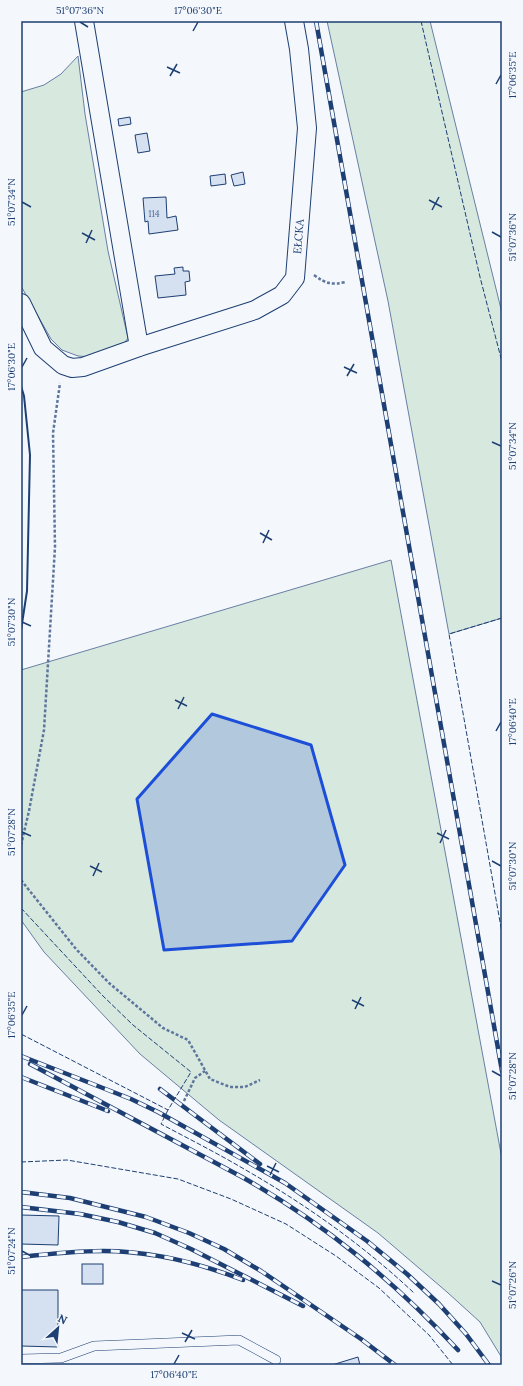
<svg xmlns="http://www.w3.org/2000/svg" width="523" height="1386" font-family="Lora,serif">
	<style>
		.green { fill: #d7e8df; stroke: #687fa3 }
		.building { fill: #d5e0f0; stroke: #1d3f73 }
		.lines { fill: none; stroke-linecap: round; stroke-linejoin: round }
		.lane-casing { stroke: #1d3f73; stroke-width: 10 }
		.street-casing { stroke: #1d3f73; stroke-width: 20 }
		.path { stroke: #5e769c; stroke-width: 2.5; stroke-dasharray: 3 2; stroke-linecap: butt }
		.lane { stroke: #f4f7fb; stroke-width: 9 }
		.street { stroke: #f4f7fb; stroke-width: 18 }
		.rail-casing { stroke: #1d3f73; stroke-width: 4.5 }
		.rail { stroke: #f4f7fb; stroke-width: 3; stroke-dasharray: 9; stroke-linecap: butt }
		.fence { stroke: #1d3f73; stroke-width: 1; stroke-dasharray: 5 2; stroke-linecap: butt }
		.wall { stroke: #1d3f73; stroke-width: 2 }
		.marked { fill: #1d4ed8; fill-opacity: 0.2; stroke: #1d4ed8; stroke-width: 3; stroke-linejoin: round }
		.ticks { fill: none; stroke: #1d3f73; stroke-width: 1.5 }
		.labels { text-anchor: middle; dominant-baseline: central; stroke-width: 3; stroke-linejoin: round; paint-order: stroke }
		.number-label { font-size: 9px; fill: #4b6792 }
		.street-label { font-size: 11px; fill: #1d3f73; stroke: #f4f7fb }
		.neatline { fill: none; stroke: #1d3f73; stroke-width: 1.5 }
		.ticks-label { font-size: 10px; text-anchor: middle; fill: #1d3f73 }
	</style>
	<rect width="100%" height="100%" fill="#f4f7fb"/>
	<g class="green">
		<polygon points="327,21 430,21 502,313 502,618 449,634 388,301"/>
		<polygon points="78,56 85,114 108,251 128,338 122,346 92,357 78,356 62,350 51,339 21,286 21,92 44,85 61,74"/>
		<polygon points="391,560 502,1159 502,1358 480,1322 447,1292 378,1233 219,1120 140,1054 44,952 21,920 21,670"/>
	</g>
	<g class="building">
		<polygon points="130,117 131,124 119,126 118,119"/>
		<polygon points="147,133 150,151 138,153 135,135"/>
		<polygon points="243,172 245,184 234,186 231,175"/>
		<polygon points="225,174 226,184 211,186 210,176"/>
		<polygon points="166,197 167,218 176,216 178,230 149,234 148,221 145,222 143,198"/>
		<polygon points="183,267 183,271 189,271 190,281 185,282 186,295 158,298 155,276 175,274 174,268"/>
		<polygon points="21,1215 59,1216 58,1245 21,1244"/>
		<rect x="82" y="1264" width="21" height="20"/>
		<polygon points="21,1290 58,1290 58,1347 21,1346"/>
		<polygon points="358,1357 360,1365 332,1365"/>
	</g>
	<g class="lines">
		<g class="lane-casing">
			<polyline id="lane" points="21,1359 61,1358 94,1346 239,1340 276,1360"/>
		</g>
		<g class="street-casing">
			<g id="street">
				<polyline points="84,21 139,347"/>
				<path id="s1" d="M21,303L43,348L63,365L72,368L83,367L139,347L255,310L282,295L295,278L307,128L299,49L294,21"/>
			</g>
		</g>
		<g class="path">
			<path d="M314,275C326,284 332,285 346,282"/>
			<polyline points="21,845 29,811 44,730 55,547 53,433 60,383"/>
			<polyline points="21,880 76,949 109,983 163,1028 188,1040 210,1079 230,1087 245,1087 260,1080"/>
			<polyline points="184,1101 195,1078 205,1071"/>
		</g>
		<use href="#lane" class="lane"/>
		<use href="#street" class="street"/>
		<g class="rail-casing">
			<g id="rail">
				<polyline points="316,21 502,1071"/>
				<polyline points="21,1056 131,1099 158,1112 285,1183 367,1241 407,1274 439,1304 466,1334 489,1365"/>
				<path d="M30,1064L242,1177C325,1224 393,1280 458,1350"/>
				<polyline points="21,1077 108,1111"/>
				<polyline points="160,1089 260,1164"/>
				<polyline points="21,1192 70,1198 146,1217 189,1233 224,1249 261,1271 361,1339 395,1365"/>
				<polyline points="21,1207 80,1214 118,1222 155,1233 191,1249 303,1306"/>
				<path d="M21,1257C48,1254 75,1251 103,1251C151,1251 199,1263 243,1280"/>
			</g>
		</g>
		<use href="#rail" class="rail"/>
		<g class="fence">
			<polyline points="421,21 480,277 502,362"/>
			<polyline points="502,618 449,634 502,933"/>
			<polyline points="21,908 102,995 133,1025 191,1072 168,1110 21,1034"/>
			<path d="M168,1110L161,1124C189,1139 217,1153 244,1169C305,1204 363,1245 414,1293"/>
			<polyline points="21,1162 67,1160 178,1179 231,1199 286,1224 336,1256 379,1288 429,1335 453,1365"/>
		</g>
		<polyline class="wall" points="21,386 24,396 30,455 27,591 21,630"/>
	</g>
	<path class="marked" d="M212,714L311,745L345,865L292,941L164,950L137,799Z"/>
	<path class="ticks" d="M80,22L88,27M193,31L198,22M167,67L180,73M170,76L177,64M496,84L501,75M429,200L442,207M22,202L31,207M432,210L439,197M492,232L501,237M82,233L95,240M86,243L92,230M22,367L27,358M344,367L357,373M347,376L354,364M492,442L501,446M260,533L272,540M263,543L269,530M22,622L31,626M175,700L187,706M178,709L184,697M496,731L501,722M22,832L31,836M437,833L449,839M440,843L446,830M492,861L501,866M90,866L102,872M93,876L99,863M352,1000L364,1006M355,1009L361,997M22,1015L27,1006M492,1071L501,1076M267,1166L279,1172M270,1175L276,1163M22,1251L31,1256M492,1281L501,1285M182,1333L195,1339M185,1342L192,1330M174,1364L179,1355"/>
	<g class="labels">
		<g class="number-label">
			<text x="154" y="213">114</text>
		</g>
		<g class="street-label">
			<text stroke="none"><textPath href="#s1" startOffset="372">EŁCKA</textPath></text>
		</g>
	</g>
	<rect width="523" height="1386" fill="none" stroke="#f4f7fb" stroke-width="44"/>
	<g transform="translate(58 1328) rotate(27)" stroke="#f4f7fb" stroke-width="3" paint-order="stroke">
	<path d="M0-3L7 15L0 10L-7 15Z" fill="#1d3f73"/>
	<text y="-6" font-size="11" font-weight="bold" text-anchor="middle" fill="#1d3f73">N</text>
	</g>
	<rect x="22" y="22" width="479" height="1342" class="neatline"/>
	<g class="ticks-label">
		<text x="80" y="14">51°07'36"N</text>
		<text x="198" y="14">17°06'30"E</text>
		<text transform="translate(512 75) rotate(-90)" y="4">17°06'35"E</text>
		<text transform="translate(11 202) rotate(-90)" y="4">51°07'34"N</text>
		<text transform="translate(512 237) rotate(-90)" y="4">51°07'36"N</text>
		<text transform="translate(11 367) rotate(-90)" y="4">17°06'30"E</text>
		<text transform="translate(512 446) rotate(-90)" y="4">51°07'34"N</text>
		<text transform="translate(11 622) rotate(-90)" y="4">51°07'30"N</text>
		<text transform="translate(512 722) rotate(-90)" y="4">17°06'40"E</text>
		<text transform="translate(11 832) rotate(-90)" y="4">51°07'28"N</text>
		<text transform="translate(512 866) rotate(-90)" y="4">51°07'30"N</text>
		<text transform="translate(11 1015) rotate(-90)" y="4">17°06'35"E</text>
		<text transform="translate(512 1076) rotate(-90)" y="4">51°07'28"N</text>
		<text transform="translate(11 1251) rotate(-90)" y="4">51°07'24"N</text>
		<text transform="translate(512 1285) rotate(-90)" y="4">51°07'26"N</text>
		<text x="174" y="1378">17°06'40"E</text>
	</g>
</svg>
